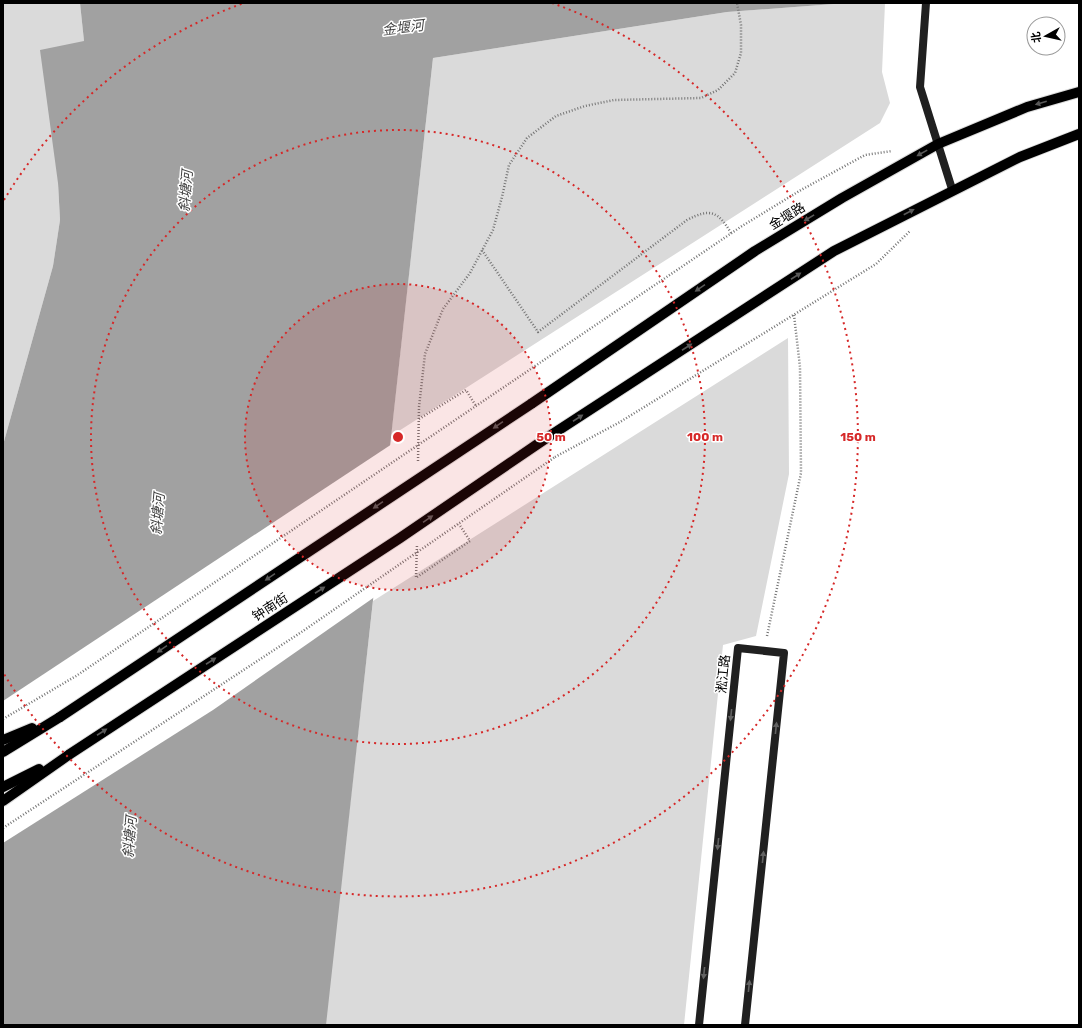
<svg xmlns="http://www.w3.org/2000/svg" width="1082" height="1028" font-family="Rubik,'Noto Sans SC',sans-serif">
	<style>
		.green { fill: #dadada }
		.water { fill: #a1a1a1 }
		.pier { fill: #fff }
		.lines { fill: none; stroke-linecap: round; stroke-linejoin: round }
		.primary-casing { stroke: #dbdbdb; stroke-width: 12 }
		.path { stroke: #757575; stroke-width: 2.5; stroke-dasharray: 1 2; stroke-linecap: butt }
		.secondary { stroke: #202020; stroke-width: 8 }
		.primary { stroke: #000; stroke-width: 10 }
		.primary-bridge-casing { stroke: #dbdbdb; stroke-width: 12; stroke-linecap: butt }
		.path-bridge { stroke: #757575; stroke-width: 2.5; stroke-dasharray: 1 2; stroke-linecap: butt }
		.primary-bridge { stroke: #000; stroke-width: 10 }
		.oneway { fill: #595959 }
		.oneway2 { fill: #636363 }
		.ring { fill: none; stroke: #d62828; stroke-width: 2; stroke-dasharray: 2 4 }
		.labels { text-anchor: middle; dominant-baseline: central; stroke-width: 3; stroke-linejoin: round; paint-order: stroke }
		.street-label { font-size: 13px; fill: #000; stroke: #fff }
		.water-label { font-size: 14px; font-style: italic; fill: #424242; stroke: #fff }
		.centre { fill: #d62828; stroke: #fff; stroke-width: 2 }
		.ring-label { font-size: 12px; text-anchor: middle; font-weight: bold; fill: #d62828; stroke: #fff; stroke-width: 3; stroke-linejoin: round; paint-order: stroke }
	</style>
	<rect width="100%" height="100%" fill="#fff"/>
	<g class="green">
		<polygon points="3,3 80,3 84,41 58,184 60,220 53,266 3,445"/>
		<polygon points="847,3 885,3 882,72 890,103 880,123 391,436 433,58 727,12"/>
		<polygon points="788,338 789,474 756,636 723,645 684,1025 325,1025 373,601"/>
	</g>
	<polygon class="water" points="80,3 847,3 727,12 433,58 326,1025 3,1025 3,445 53,266 60,220 58,183 40,50 84,41"/>
	<polygon class="pier" points="392,444 376,596 213,710 3,843 3,701"/>
	<g class="lines">
		<g class="primary-casing">
			<g id="primary">
				<polyline points="531,404 755,251 842,198 938,144 1027,107 1079,92"/>
				<polyline points="545,439 834,251 1020,157 1079,134"/>
				<polyline points="3,740 32,728"/>
				<polyline points="3,752 60,717"/>
				<polyline points="3,787 39,769"/>
				<polyline points="3,801 70,754"/>
			</g>
		</g>
		<g class="path">
			<path d="M482,250L538,332L687,220C710,208 718,211 731,233"/>
			<polyline points="510,383 742,226 801,190 865,155 892,151"/>
			<polyline points="419,419 466,390 476,406"/>
			<polyline points="555,457 620,422 876,264 910,231"/>
			<polyline points="418,461 419,407 425,354 443,309 470,273 493,230 502,197 509,165 527,138 556,116 585,106 614,100 701,98 718,90 735,73 741,53 741,25 737,3"/>
			<polyline points="416,577 417,544"/>
			<polyline points="417,577 470,541 459,524"/>
			<polyline points="767,636 801,473 800,367 794,315"/>
		</g>
		<g class="secondary">
			<polyline points="926,3 920,87 952,189"/>
			<polyline points="699,1025 738,648 784,653 745,1025"/>
		</g>
		<use href="#primary" class="primary"/>
		<g class="primary-bridge-casing">
			<g id="primary-bridge">
				<polyline points="60,717 531,404"/>
				<polyline points="70,754 400,538 545,439"/>
			</g>
		</g>
		<g class="path-bridge">
			<polyline points="3,719 76,676 510,383"/>
			<polyline points="3,828 303,631 555,457"/>
		</g>
		<use href="#primary-bridge" class="primary-bridge"/>
	</g>
	<defs><path id="oneway-solid" d="M-6-.8H1V-3.2L6.5 0L1 3.2V.8H-6Z"/></defs>
	<g class="oneway">
		<use href="#oneway-solid" transform="translate(1041 103) rotate(164)"/>
		<use href="#oneway-solid" transform="translate(922 153) rotate(151)"/>
		<use href="#oneway-solid" transform="translate(909 212) rotate(-28)"/>
		<use href="#oneway-solid" transform="translate(809 218) rotate(149)"/>
		<use href="#oneway-solid" transform="translate(796 276) rotate(-33)"/>
		<use href="#oneway-solid" transform="translate(700 288) rotate(146)"/>
		<use href="#oneway-solid" transform="translate(687 347) rotate(-33)"/>
		<use href="#oneway-solid" transform="translate(578 418) rotate(-33)"/>
		<use href="#oneway-solid" transform="translate(498 425) rotate(146)"/>
		<use href="#oneway-solid" transform="translate(378 505) rotate(146)"/>
		<use href="#oneway-solid" transform="translate(428 519) rotate(-34)"/>
		<use href="#oneway-solid" transform="translate(270 577) rotate(146)"/>
		<use href="#oneway-solid" transform="translate(320 590) rotate(-33)"/>
		<use href="#oneway-solid" transform="translate(162 649) rotate(146)"/>
		<use href="#oneway-solid" transform="translate(211 661) rotate(-33)"/>
		<use href="#oneway-solid" transform="translate(102 732) rotate(-33)"/>
	</g>
	<g class="oneway2">
		<use href="#oneway-solid" transform="translate(731 715) rotate(96)"/>
		<use href="#oneway-solid" transform="translate(776 728) rotate(-84)"/>
		<use href="#oneway-solid" transform="translate(718 844) rotate(96)"/>
		<use href="#oneway-solid" transform="translate(763 857) rotate(-84)"/>
		<use href="#oneway-solid" transform="translate(704 973) rotate(96)"/>
		<use href="#oneway-solid" transform="translate(749 986) rotate(-84)"/>
	</g>
	<circle cx="398" cy="437" r="153" fill="#d62828" fill-opacity=".12"/>
	<g class="ring">
		<circle cx="398" cy="437" r="153"/>
		<circle cx="398" cy="437" r="307"/>
		<path d="M4 200A460 460 0 0 1 244 3M552 3A460 460 0 1 1 4 674"/>
	</g>
	<g class="labels">
		<g class="street-label">
			<text transform="translate(787 216) rotate(-31)">金堰路</text>
			<text transform="translate(270 607) rotate(-33)">钟南街</text>
			<text transform="translate(723 674) rotate(-84)">淞江路</text>
		</g>
		<g class="water-label">
			<text transform="translate(403 28) rotate(-7)">金堰河</text>
			<text transform="translate(186 191) rotate(-85)">斜塘河</text>
			<text transform="translate(158 514) rotate(-85)">斜塘河</text>
			<text transform="translate(130 837) rotate(-85)">斜塘河</text>
		</g>
	</g>
	<circle cx="398" cy="437" r="6" class="centre"/>
	<g class="ring-label">
		<text x="551" y="441">50 m</text>
		<text x="705" y="441">100 m</text>
		<text x="858" y="441">150 m</text>
	</g>
	<rect width="1082" height="1028" fill="none" stroke="#000000" stroke-width="8"/>
	<g transform="translate(1046 36) rotate(262)"><circle r="19" fill="#ffffff" stroke="#999999"/>
	<path d="M0-3L7 15L0 10L-7 15Z" fill="#000000"/>
	<text y="-6" font-size="11" font-weight="bold" text-anchor="middle" fill="#000000">北</text>
	</g>
</svg>
